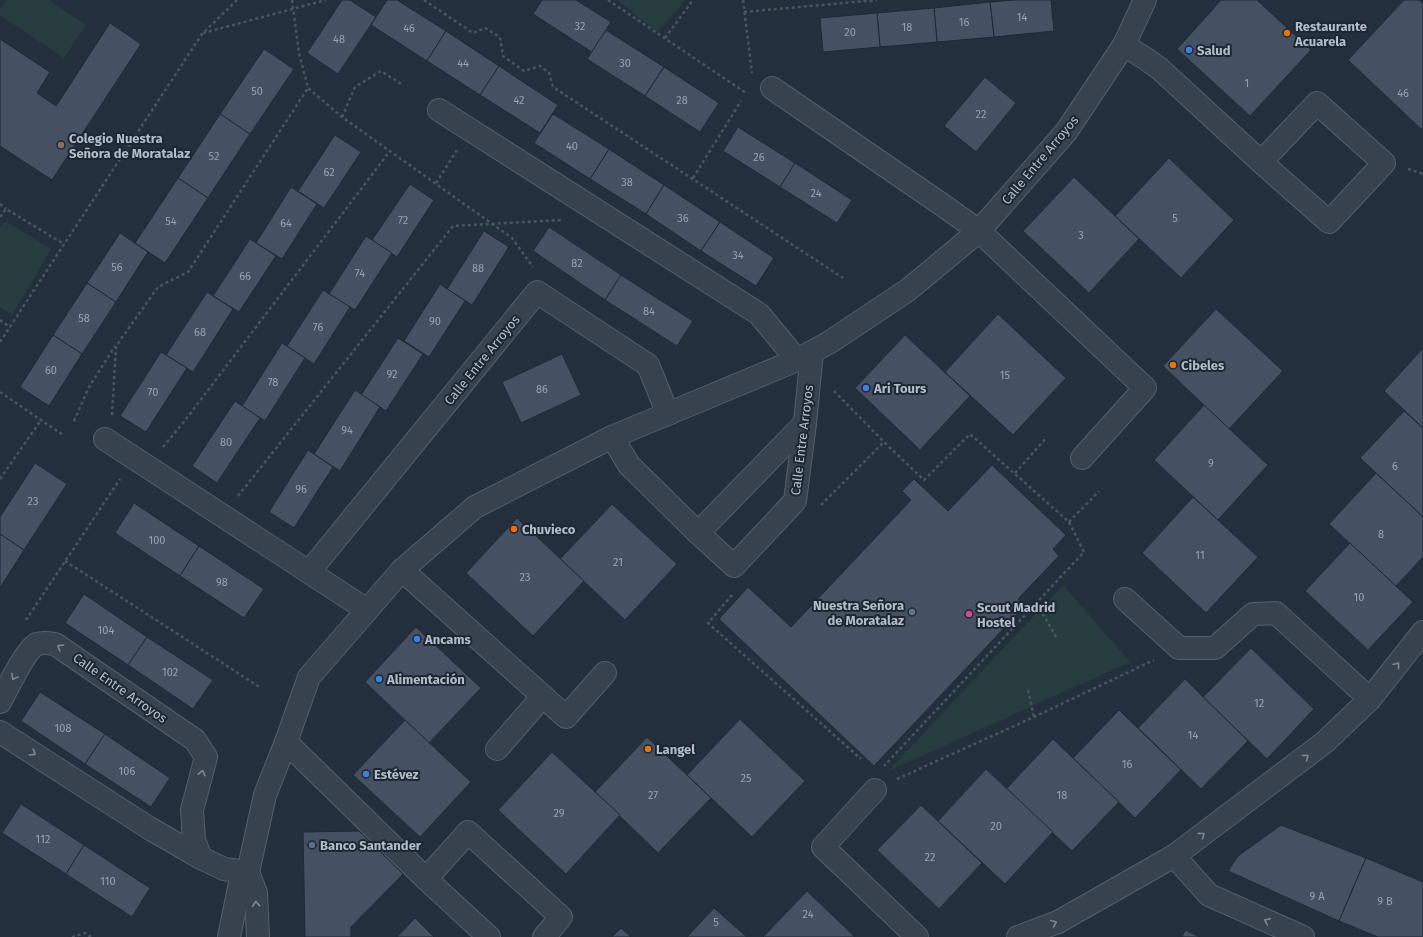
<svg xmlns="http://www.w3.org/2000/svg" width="1423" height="937" font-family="'Fira Sans',sans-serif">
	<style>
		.green { fill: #263c3f }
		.building { fill: #455162; stroke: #1f2835 }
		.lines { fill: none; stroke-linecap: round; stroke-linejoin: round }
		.minor-casing { stroke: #565f6c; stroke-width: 24 }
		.path { stroke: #44595c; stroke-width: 2.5; stroke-dasharray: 3 3; stroke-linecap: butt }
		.minor { stroke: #38414e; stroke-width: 22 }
		.oneway { stroke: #7c8592 }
		.food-dot { fill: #e8710a; stroke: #1d2633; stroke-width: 1.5 }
		.shop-dot { fill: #3f7fe0; stroke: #1d2633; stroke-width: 1.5 }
		.education-dot { fill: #8d6e63; stroke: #1d2633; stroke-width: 1.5 }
		.worship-dot { fill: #6b7280; stroke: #1d2633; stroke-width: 1.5 }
		.hotel-dot { fill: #d1479c; stroke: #1d2633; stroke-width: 1.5 }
		.service-dot { fill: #5c6f8a; stroke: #1d2633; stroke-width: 1.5 }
		.labels { text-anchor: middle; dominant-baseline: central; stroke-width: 4; stroke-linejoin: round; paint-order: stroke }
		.number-label { font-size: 11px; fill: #98a1af }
		.poi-label { font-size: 13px; font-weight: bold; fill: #b4bcc9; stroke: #1d2633; text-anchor: start }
		.street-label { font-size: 13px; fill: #b4bcc9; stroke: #1d2633 }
	</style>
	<rect width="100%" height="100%" fill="#242f3e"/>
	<g class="green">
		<polygon points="6,0 49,0 86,25 64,58 0,15 0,9"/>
		<polygon points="617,0 686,0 657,32"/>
		<polygon points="5,221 51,249 12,315 0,307 0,228"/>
		<polygon points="1063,585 1130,662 888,771"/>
	</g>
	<g class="building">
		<polygon points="342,0 350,0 376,17 338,74 307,53"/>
		<polygon points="387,0 397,0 446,31 427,61 371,25"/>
		<polygon points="542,0 576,0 611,22 592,52 533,14"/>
		<polygon points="1014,0 1051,0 1054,31 994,37 990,2"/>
		<polygon points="1221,0 1257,0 1311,50 1250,116 1177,49"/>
		<polygon points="1404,0 1419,0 1423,4 1423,127 1421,129 1348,60"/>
		<polygon points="990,2 994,37 937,42 934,8"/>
		<polygon points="934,8 937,42 880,47 877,13"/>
		<polygon points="877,13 880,47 823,52 820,18"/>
		<polygon points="110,23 141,44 52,180 0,146 0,39 50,72 37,93 56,106"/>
		<polygon points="606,30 664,67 645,96 587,59"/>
		<polygon points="446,31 499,66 480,95 427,61"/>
		<polygon points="264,49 294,69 250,134 220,114"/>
		<polygon points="499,66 558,105 540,133 480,95"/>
		<polygon points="664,67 719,103 700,132 645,96"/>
		<polygon points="985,77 1016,103 976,152 944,126"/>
		<polygon points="220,114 250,134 208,198 178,178"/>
		<polygon points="553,114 609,149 590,179 534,143"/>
		<polygon points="738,127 795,163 780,187 723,151"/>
		<polygon points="335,135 361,152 324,208 298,191"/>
		<polygon points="609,149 664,185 646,214 590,179"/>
		<polygon points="1169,158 1234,220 1181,278 1115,216"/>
		<polygon points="795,163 852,200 837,223 780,187"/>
		<polygon points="1074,177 1139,239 1089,293 1023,231"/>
		<polygon points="178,178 208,198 165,263 135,243"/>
		<polygon points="410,184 434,200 397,257 372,240"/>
		<polygon points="664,185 720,222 701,251 646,214"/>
		<polygon points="291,187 317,204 282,259 256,243"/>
		<polygon points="720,222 774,258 756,286 701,251"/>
		<polygon points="549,227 621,275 605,300 533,251"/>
		<polygon points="484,231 509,247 472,305 447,289"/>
		<polygon points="120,233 148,252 116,302 87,283"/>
		<polygon points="366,236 392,253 355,310 329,294"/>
		<polygon points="250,239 276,256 239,312 213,296"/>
		<polygon points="621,275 693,321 677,346 605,300"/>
		<polygon points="87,283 116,302 82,354 53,335"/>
		<polygon points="440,284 465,301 429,357 404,341"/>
		<polygon points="323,290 350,307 314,364 287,346"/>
		<polygon points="207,292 233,309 193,372 166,355"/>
		<polygon points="1216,309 1283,371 1229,429 1163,366"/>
		<polygon points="998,314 1066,378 1013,435 945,372"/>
		<polygon points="53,335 82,354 49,406 20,387"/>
		<polygon points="905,335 970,396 920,450 855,388"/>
		<polygon points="398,338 423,354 386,411 361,395"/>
		<polygon points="282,343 305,358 265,421 242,406"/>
		<polygon points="1423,348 1423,428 1384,391"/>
		<polygon points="161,352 187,368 146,432 120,416"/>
		<polygon points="562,354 581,395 521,423 502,382"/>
		<polygon points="355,390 380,407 340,471 314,454"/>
		<polygon points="235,401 260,418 217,483 192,466"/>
		<polygon points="1204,405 1268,465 1218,520 1154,460"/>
		<polygon points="1404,411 1423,428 1423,517 1360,458"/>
		<polygon points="308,450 333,467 294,528 269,512"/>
		<polygon points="35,463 67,484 24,550 0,534 0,517"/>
		<polygon points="992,465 1066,535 1053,549 1059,556 1018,599 1025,606 874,766 719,619 748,587 791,627 911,500 902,491 914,479 948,511"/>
		<polygon points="1376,473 1423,517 1423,557 1396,586 1329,524"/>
		<polygon points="1193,497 1258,557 1206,613 1142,553"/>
		<polygon points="134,503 199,546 180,576 115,533"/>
		<polygon points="612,504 677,564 625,620 560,559"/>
		<polygon points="517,518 584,581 533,636 466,573"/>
		<polygon points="0,534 24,550 0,588"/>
		<polygon points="1350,543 1413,602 1368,650 1305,591"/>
		<polygon points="199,546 264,589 244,618 180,576"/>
		<polygon points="84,594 147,637 128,665 65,623"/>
		<polygon points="416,627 481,688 429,743 365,682"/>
		<polygon points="147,637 213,680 193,709 128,665"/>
		<polygon points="1251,648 1314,709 1267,759 1203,697"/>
		<polygon points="1185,679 1248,741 1201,789 1138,728"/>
		<polygon points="40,692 105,734 85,764 21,721"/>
		<polygon points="1119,710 1181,770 1135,818 1073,758"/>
		<polygon points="740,719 805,781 752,837 687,775"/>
		<polygon points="405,720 471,782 420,837 353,775"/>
		<polygon points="105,734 170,778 151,807 85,764"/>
		<polygon points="647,737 711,798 658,853 595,792"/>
		<polygon points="1053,739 1119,802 1072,851 1006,789"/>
		<polygon points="552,752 620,815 566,874 498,810"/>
		<polygon points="986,769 1053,832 1005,884 938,821"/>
		<polygon points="21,804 84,845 66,874 2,833"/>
		<polygon points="921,805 982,863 939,909 877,850"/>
		<polygon points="1281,825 1366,858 1339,921 1228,871 1238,856"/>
		<polygon points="359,831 403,874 351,927 351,937 305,937 303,832"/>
		<polygon points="84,845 150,888 132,917 66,874"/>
		<polygon points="1366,858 1423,882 1423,937 1378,937 1339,921"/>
		<polygon points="807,891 855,937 763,937"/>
		<polygon points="714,908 747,937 687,937"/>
		<polygon points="415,918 434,937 397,937"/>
		<polygon points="621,928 631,937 612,937"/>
		<polygon points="1185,930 1200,937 1182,937"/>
	</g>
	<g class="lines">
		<g class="minor-casing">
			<g id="minor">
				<polyline points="1124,45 1146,59 1160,69 1261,162 1329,222 1384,163 1317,103 1261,162"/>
				<polyline points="772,88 941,204 979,231 1145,388 1082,458"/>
				<polyline points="439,110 759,314 797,360"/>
				<polyline points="612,437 629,465 698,533 734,566 795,501 805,423 812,352"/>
				<polyline points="105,439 367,610"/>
				<polyline points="698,533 805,423"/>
				<polyline points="402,570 566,717 605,673"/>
				<polyline points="309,572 537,292 648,365 668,414"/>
				<polyline points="1125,599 1179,648 1215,648 1253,614 1276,613 1370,699"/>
				<path d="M0,702C7,689 26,649 37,644C43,642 49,643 55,644L195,740L206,757L192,810L194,840L201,858"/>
				<polyline points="0,732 149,828 201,858 224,869 248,872"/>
				<polyline points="286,742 426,879 489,937"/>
				<polyline points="497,749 543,696"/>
				<polyline points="875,790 823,847 917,937"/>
				<polyline points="1174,856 1209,895 1303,937"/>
				<polyline points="248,872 256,893 258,937"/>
				<polyline points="426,879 468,832 561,917 544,937"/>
				<polyline points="229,937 240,883 248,872 265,795 286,742 309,677 402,570 475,507 612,437 797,360 830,342 908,290 979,231 1066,132 1124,45 1145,0"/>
				<polyline points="1018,937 1058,922 1174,856 1325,742 1370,699 1423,632"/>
			</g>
		</g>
		<g class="path">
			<polyline points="292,0 299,53 308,88 342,117 512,238 533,267"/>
			<polyline points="424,0 473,33 485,28 500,37 503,56 524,71 540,66 549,73 553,87 843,278"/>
			<polyline points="608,0 746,93"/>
			<polyline points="743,0 752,73"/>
			<polyline points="744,12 877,0"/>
			<polyline points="203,33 326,0"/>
			<polyline points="665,38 693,0"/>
			<polyline points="342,117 355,87 381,71 403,85"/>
			<polyline points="1408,169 1423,174"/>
			<polyline points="693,178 741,101"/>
			<polyline points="436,183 457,150"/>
			<polyline points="0,204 6,209"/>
			<polyline points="0,217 6,209 64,244"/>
			<polyline points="0,320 10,327"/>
			<polyline points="0,342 202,34 237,0"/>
			<polyline points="834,391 884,442"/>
			<polyline points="0,392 63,435"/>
			<polyline points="112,415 116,346 158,287 188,272 308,88"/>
			<polyline points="74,421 89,387 115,346"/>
			<polyline points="163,447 183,423 390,151"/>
			<polyline points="1015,473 1047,437"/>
			<polyline points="0,479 41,420"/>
			<polyline points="238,496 453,226 562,220"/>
			<polyline points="821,505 884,442 924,480 970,434 1069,522 1084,552 884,766"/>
			<polyline points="1069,522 1099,491"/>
			<polyline points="65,561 261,688"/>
			<polyline points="732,595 708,623 861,759"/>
			<polyline points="1037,603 1057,639"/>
			<polyline points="26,620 120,479"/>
			<polyline points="1028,690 1034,717"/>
			<polyline points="897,779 1034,717 1154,660"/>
			<polyline points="72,937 85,933 91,937"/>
		</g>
		<use href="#minor" class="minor"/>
	</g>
	<defs><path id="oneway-chevron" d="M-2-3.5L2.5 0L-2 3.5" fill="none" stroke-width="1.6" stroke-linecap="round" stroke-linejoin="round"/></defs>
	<g class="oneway">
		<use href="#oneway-chevron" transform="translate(60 647) rotate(-147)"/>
		<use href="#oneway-chevron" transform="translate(1397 665) rotate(-52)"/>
		<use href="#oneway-chevron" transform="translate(14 677) rotate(119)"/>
		<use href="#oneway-chevron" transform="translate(33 753) rotate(33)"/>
		<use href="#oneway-chevron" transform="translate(1306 757) rotate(-37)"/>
		<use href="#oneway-chevron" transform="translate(202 773) rotate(-77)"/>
		<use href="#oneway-chevron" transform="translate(1202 835) rotate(-37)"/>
		<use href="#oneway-chevron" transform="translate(256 904) rotate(-93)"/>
		<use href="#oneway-chevron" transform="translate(1267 921) rotate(-156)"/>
		<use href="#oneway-chevron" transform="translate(1054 923) rotate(-23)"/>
	</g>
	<g class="food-dot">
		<circle cx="1287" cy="33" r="4"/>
		<circle cx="1173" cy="365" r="4"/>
		<circle cx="514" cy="529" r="4"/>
		<circle cx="648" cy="749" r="4"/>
	</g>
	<g class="shop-dot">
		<circle cx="1189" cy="50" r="4"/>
		<circle cx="866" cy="388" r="4"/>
		<circle cx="417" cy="639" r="4"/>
		<circle cx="379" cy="679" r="4"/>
		<circle cx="366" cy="774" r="4"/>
	</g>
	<circle class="education-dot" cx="61" cy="145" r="4"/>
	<circle class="worship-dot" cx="912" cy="612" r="4"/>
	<circle class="hotel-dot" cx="969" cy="614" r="4"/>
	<circle class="service-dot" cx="312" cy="845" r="4"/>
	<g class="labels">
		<g class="number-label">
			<text x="1022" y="17">14</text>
			<text x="964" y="22">16</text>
			<text x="580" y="26">32</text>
			<text x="907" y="27">18</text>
			<text x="409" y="28">46</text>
			<text x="850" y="32">20</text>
			<text x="339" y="39">48</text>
			<text x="463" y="63">44</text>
			<text x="625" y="63">30</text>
			<text x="1247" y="83">1</text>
			<text x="257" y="91">50</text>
			<text x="1403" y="93">46</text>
			<text x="519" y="100">42</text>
			<text x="682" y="100">28</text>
			<text x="981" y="114">22</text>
			<text x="572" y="146">40</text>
			<text x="214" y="156">52</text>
			<text x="759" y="157">26</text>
			<text x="329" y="172">62</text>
			<text x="627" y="182">38</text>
			<text x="816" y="193">24</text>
			<text x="683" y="218">36</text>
			<text x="1175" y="218">5</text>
			<text x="403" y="220">72</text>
			<text x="171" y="221">54</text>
			<text x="286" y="223">64</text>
			<text x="1081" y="235">3</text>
			<text x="738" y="255">34</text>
			<text x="577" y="263">82</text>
			<text x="117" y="267">56</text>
			<text x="478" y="268">88</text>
			<text x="360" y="273">74</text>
			<text x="245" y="276">66</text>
			<text x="649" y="311">84</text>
			<text x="84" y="318">58</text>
			<text x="435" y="321">90</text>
			<text x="318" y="327">76</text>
			<text x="200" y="332">68</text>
			<text x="51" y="370">60</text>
			<text x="392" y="374">92</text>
			<text x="1005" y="375">15</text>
			<text x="273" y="382">78</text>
			<text x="542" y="389">86</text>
			<text x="153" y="392">70</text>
			<text x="347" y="430">94</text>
			<text x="226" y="442">80</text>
			<text x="1211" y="463">9</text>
			<text x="1395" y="466">6</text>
			<text x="301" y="489">96</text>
			<text x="33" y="501">23</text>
			<text x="1381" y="534">8</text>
			<text x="157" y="540">100</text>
			<text x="1200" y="555">11</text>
			<text x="618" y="562">21</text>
			<text x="525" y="577">23</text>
			<text x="222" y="582">98</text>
			<text x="1359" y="597">10</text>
			<text x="106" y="630">104</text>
			<text x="170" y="672">102</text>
			<text x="1259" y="703">12</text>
			<text x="63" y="728">108</text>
			<text x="1193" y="735">14</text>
			<text x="1127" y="764">16</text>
			<text x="127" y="771">106</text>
			<text x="746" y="778">25</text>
			<text x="653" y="795">27</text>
			<text x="1062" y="795">18</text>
			<text x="559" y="813">29</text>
			<text x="996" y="826">20</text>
			<text x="43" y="839">112</text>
			<text x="930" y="857">22</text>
			<text x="108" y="881">110</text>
			<text x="1317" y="896">9 A</text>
			<text x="1385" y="901">9 B</text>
			<text x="808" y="914">24</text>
			<text x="716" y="922">5</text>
		</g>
		<g class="poi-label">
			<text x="1295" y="26">Restaurante<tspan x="1295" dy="15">Acuarela</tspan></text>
			<text x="1197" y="50">Salud</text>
			<text x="69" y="138">Colegio Nuestra<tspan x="69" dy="15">Señora de Moratalaz</tspan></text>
			<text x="1181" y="365">Cibeles</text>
			<text x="874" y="388">Ari Tours</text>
			<text x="522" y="529">Chuvieco</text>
			<text x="904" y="605" text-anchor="end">Nuestra Señora<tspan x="904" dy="15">de Moratalaz</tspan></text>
			<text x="977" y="607">Scout Madrid<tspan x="977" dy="15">Hostel</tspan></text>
			<text x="425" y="639">Ancams</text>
			<text x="387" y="679">Alimentación</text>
			<text x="656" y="749">Langel</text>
			<text x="374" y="774">Estévez</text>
			<text x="320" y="845">Banco Santander</text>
		</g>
		<g class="street-label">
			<text transform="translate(1040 160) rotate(-50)">Calle Entre Arroyos</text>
			<text transform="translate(482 360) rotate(-51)">Calle Entre Arroyos</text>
			<text transform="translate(802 440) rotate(-83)">Calle Entre Arroyos</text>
			<text transform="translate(120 688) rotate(35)">Calle Entre Arroyos</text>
		</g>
	</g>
</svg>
